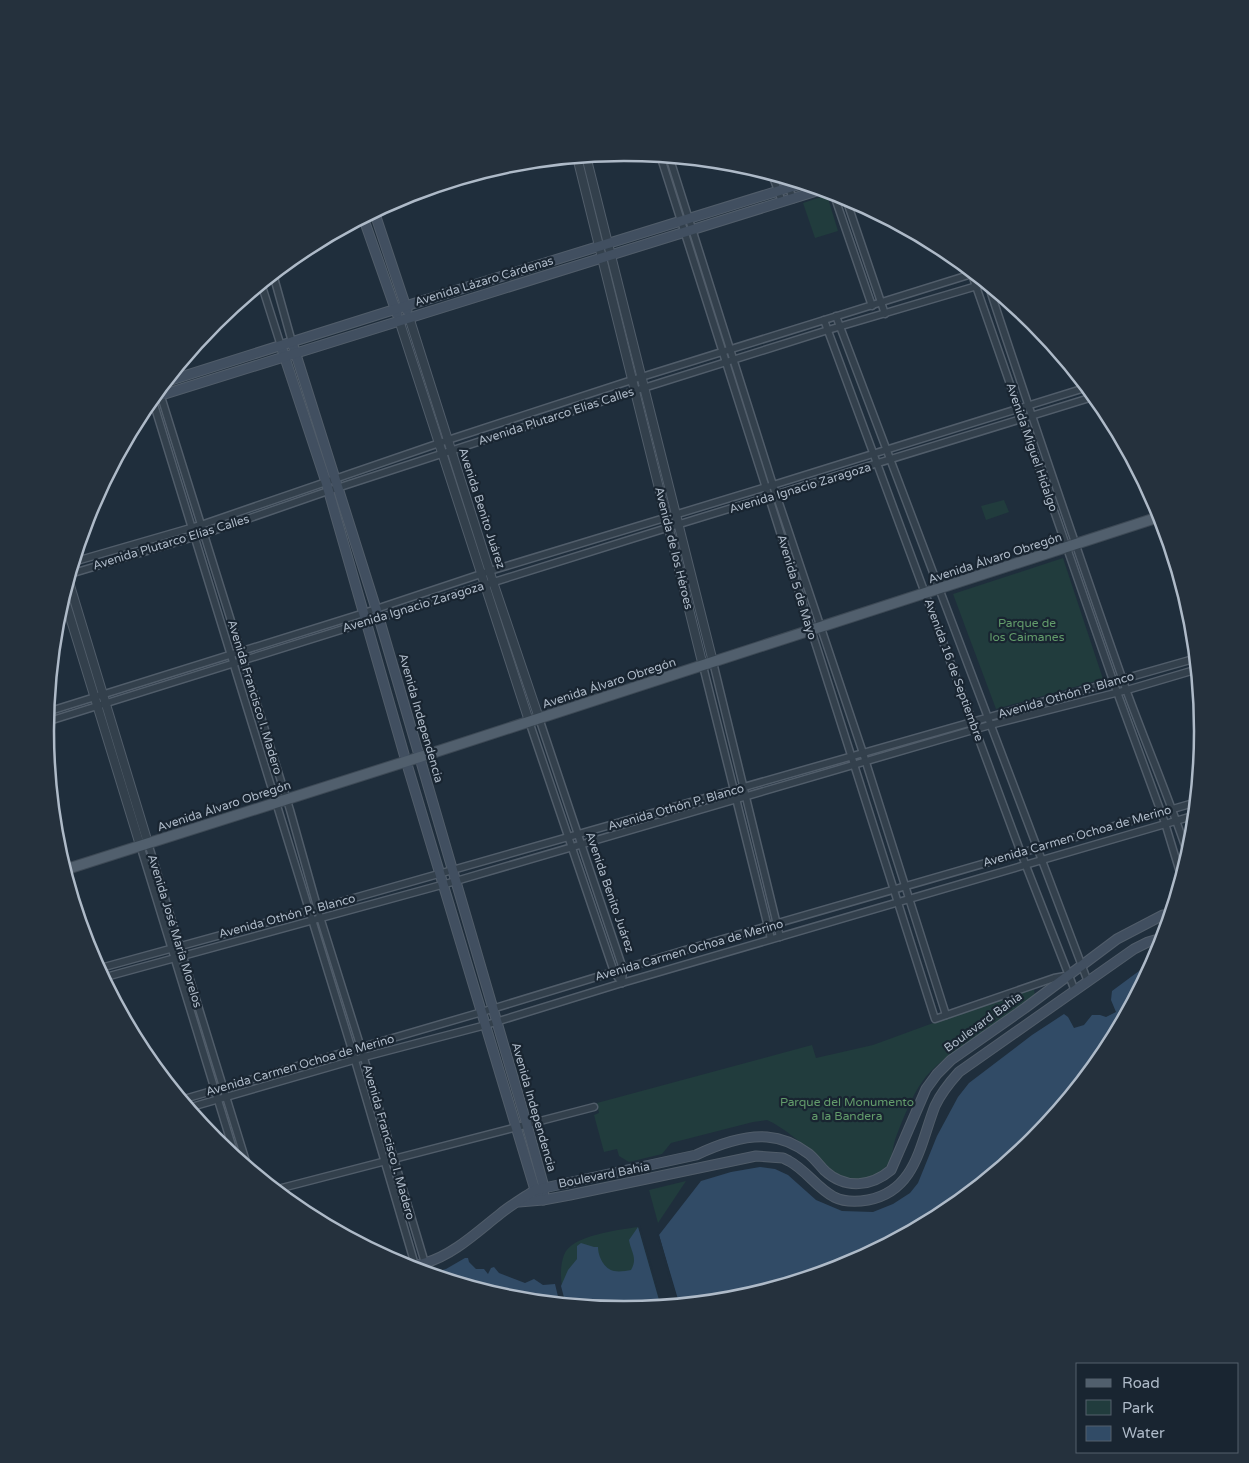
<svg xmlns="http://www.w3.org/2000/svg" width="1249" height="1463" font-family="'Varela Round',sans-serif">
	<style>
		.green { fill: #213c3d }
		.water { fill: #314b66 }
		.pier { fill: #1f2e3c }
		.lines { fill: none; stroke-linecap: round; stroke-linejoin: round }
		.minor-casing { stroke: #515d6a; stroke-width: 9 }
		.tertiary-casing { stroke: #515d6a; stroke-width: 10 }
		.secondary-casing { stroke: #515d6a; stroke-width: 11 }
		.primary-casing { stroke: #3d4955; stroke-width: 12 }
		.minor { stroke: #33404c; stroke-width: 6 }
		.tertiary { stroke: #33404c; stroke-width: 8 }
		.secondary { stroke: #414f60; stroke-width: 9 }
		.primary { stroke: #515f6d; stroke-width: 10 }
		.labels { text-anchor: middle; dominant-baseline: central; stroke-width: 4.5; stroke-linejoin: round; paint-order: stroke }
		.street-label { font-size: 12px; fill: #aebac8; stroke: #192531 }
		.park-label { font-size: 12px; fill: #639c6b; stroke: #192531 }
		.rim { fill: none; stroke: #aebac8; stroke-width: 2.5 }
	</style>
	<rect width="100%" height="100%" fill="#1f2e3c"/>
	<g class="green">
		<polygon points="827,195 838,231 815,238 803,203"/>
		<polygon points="1004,500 1009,512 986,520 981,506"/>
		<polygon points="1063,558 1103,679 996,709 953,594"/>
		<path d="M1029,988L1034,990L1035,995L1034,997C1014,1011 994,1025 974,1038C955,1052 933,1064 920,1085C912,1096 900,1126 895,1140C893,1146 893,1152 891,1158C885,1175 863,1182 846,1178C833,1174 826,1164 816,1156C803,1144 783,1127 767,1120L753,1122L671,1143L662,1154L629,1162L619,1156L617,1149L604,1152L594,1115L599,1113L597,1103L812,1045L816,1058L873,1045Z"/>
		<polygon points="686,1181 658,1223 649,1190"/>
		<path d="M638,1227L661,1307L624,1311L566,1305C562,1290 558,1271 564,1255C571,1235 619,1230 638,1227Z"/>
	</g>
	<g class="water">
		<polygon points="1161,951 1106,1054 1034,1141 946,1213 846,1267 737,1300 680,1306 659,1235 701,1181 731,1172 760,1167 775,1169 788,1175 816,1200 842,1211 873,1212 893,1204 910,1193 918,1183 937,1136 958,1097 969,1083 1032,1035 1064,1014 1068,1017 1074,1028 1084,1025 1092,1015 1100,1015 1106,1017 1116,1012 1111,1000 1112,991 1139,971 1150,956"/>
		<path d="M638,1227L661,1307L624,1311L566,1305L561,1286L568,1270L577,1259V1246L581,1243L594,1247H598C598,1256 604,1269 614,1271C619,1272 626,1271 631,1270C638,1258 631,1252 629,1240Z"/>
		<polygon points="465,1258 468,1258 469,1262 476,1269 484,1269 488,1274 491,1268 494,1267 499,1273 525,1283 534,1279 543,1285 555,1284 560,1305 511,1300 432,1276 435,1272 446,1269"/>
	</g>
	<g class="pier">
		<polygon points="640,1225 640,1226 664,1307 662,1307"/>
		<polygon points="658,1232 659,1235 679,1306 677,1306 657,1235"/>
	</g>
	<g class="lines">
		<g class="minor-casing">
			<g id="minor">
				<polyline points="660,155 935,1019 1054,978 1065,976"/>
				<polyline points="669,156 773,485 863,753 946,1015"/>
				<polyline points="772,174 782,202"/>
				<polyline points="785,177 793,199"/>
				<polyline points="833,192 872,306"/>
				<polyline points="845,196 885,314"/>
				<polyline points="970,269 1117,692 1165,823 1182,879"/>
				<polyline points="273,274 292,342"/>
				<polyline points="261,283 281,346"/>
				<path d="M988,284C1033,420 1079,556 1127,692C1147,747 1171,802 1189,858"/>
				<polyline points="836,316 1088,982"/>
				<polyline points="824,320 1021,853 1075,991"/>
				<polyline points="159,390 290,810 320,917 361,1048 425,1263"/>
				<polyline points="152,398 352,1050 415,1265"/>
				<polyline points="73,562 201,525 454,438 632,380 975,273"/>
				<polyline points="70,574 204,534 328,491 634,391 828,330 987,283"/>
				<polyline points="713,662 780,937"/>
				<polyline points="703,666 771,939"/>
				<polyline points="47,712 364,613 490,571 773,485 1088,387"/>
				<polyline points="539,718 623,969 622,983"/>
				<polyline points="529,721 614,972 622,983"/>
				<polyline points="46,722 670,527 1096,396"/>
				<polyline points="148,843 248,1168"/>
				<polyline points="140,845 236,1159"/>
				<polyline points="97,969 319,908 1197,658"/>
				<polyline points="102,978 456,881 990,725 1127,690 1198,669"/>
				<polyline points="181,1100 482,1012 685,950 1197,802"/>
				<polyline points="188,1108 364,1057 486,1025 622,983 1196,815"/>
				<polyline points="274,1190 594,1107"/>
			</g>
		</g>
		<g class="tertiary-casing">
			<g id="tertiary">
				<polyline points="586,156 713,662"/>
				<path d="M577,157C619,326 662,495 703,666"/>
				<polyline points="409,317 493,582 539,718"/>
				<polyline points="399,320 529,721"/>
				<polyline points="68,579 148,843"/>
				<polyline points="63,594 140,845"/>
			</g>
		</g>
		<g class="secondary-casing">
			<g id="secondary">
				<polyline points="374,211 407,310"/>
				<polyline points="363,217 397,314"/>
				<polyline points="292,342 379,618 527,1125 544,1187 543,1200"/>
				<polyline points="281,346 326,482 406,761 535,1190 538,1194"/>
				<polyline points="165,382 396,309 804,183"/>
				<polyline points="152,398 823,189"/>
				<path d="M519,1202L543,1200L570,1195L756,1156L783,1158L789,1161C806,1170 817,1188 834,1197C844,1202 857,1202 868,1200C916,1191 920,1144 935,1106C941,1093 950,1082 959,1072L1134,949L1148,942L1165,937"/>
				<path d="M397,1264C406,1265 416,1266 425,1263C453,1255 477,1232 500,1214C511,1205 523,1198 535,1190L696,1155C717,1145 743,1135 767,1137C782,1138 797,1145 809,1154C815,1159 820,1166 825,1171C846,1190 872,1186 891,1170L926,1089L937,1074L951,1060L1025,1008L1117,939L1163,915L1172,914"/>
			</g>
		</g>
		<g class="primary-casing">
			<polyline id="primary" points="64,870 420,757 1162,516"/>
		</g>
		<use href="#minor" class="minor"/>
		<use href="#tertiary" class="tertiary"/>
		<use href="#secondary" class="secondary"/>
		<use href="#primary" class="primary"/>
	</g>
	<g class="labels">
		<g class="street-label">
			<text transform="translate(484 281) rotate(-17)">Avenida Lázaro Cárdenas</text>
			<text transform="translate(556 416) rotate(-18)">Avenida Plutarco Elías Calles</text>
			<text transform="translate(1032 447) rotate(71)">Avenida Miguel Hidalgo</text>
			<text transform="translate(800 488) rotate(-17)">Avenida Ignacio Zaragoza</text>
			<text transform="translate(482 508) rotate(72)">Avenida Benito Juárez</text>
			<text transform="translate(171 542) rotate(-17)">Avenida Plutarco Elías Calles</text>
			<text transform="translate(674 548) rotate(76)">Avenida de los Héroes</text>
			<text transform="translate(995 558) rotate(-18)">Avenida Álvaro Obregón</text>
			<text transform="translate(797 587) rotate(73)">Avenida 5 de Mayo</text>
			<text transform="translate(413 607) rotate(-17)">Avenida Ignacio Zaragoza</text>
			<text transform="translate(954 670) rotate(70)">Avenida 16 de Septiembre</text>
			<text transform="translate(609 683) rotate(-18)">Avenida Álvaro Obregón</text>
			<text transform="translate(1066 695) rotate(-16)">Avenida Othón P. Blanco</text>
			<text transform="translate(255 697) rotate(73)">Avenida Francisco I. Madero</text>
			<text transform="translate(421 718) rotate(74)">Avenida Independencia</text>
			<text transform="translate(224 806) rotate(-18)">Avenida Álvaro Obregón</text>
			<text transform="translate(676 807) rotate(-16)">Avenida Othón P. Blanco</text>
			<text transform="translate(1077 836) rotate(-16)">Avenida Carmen Ochoa de Merino</text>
			<text transform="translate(610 892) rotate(71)">Avenida Benito Juárez</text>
			<text transform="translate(287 916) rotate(-15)">Avenida Othón P. Blanco</text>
			<text transform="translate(175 931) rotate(73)">Avenida José María Morelos</text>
			<text transform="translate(689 950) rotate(-16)">Avenida Carmen Ochoa de Merino</text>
			<text transform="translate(983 1022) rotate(-36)">Boulevard Bahía</text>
			<text transform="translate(300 1065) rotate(-16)">Avenida Carmen Ochoa de Merino</text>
			<text transform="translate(534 1107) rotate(74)">Avenida Independencia</text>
			<text transform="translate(389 1142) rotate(74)">Avenida Francisco I. Madero</text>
			<text transform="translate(604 1175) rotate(-11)">Boulevard Bahía</text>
		</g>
		<g class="park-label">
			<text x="1027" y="623">Parque de<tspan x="1027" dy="14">los Caimanes</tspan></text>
			<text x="847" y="1102">Parque del Monumento<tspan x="847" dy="14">a la Bandera</tspan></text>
		</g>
	</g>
	<path d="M0 0H1249V1463H0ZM54 731a570 570 0 1 1 1140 0a570 570 0 1 1-1140 0Z" fill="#25313d" fill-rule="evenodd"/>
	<path class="rim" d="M54 731a570 570 0 1 1 1140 0a570 570 0 1 1-1140 0Z"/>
	<rect x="1076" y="1363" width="162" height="90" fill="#192531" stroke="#55616d"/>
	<rect x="1086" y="1379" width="25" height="8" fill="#515f6d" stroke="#55616d"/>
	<text x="1122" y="1388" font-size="15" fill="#aebac8">Road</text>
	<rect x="1086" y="1400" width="25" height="15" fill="#213c3d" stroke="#55616d"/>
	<text x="1122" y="1413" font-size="15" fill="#aebac8">Park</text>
	<rect x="1086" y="1426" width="25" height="15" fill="#314b66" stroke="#55616d"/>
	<text x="1122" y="1438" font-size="15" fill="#aebac8">Water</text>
</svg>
